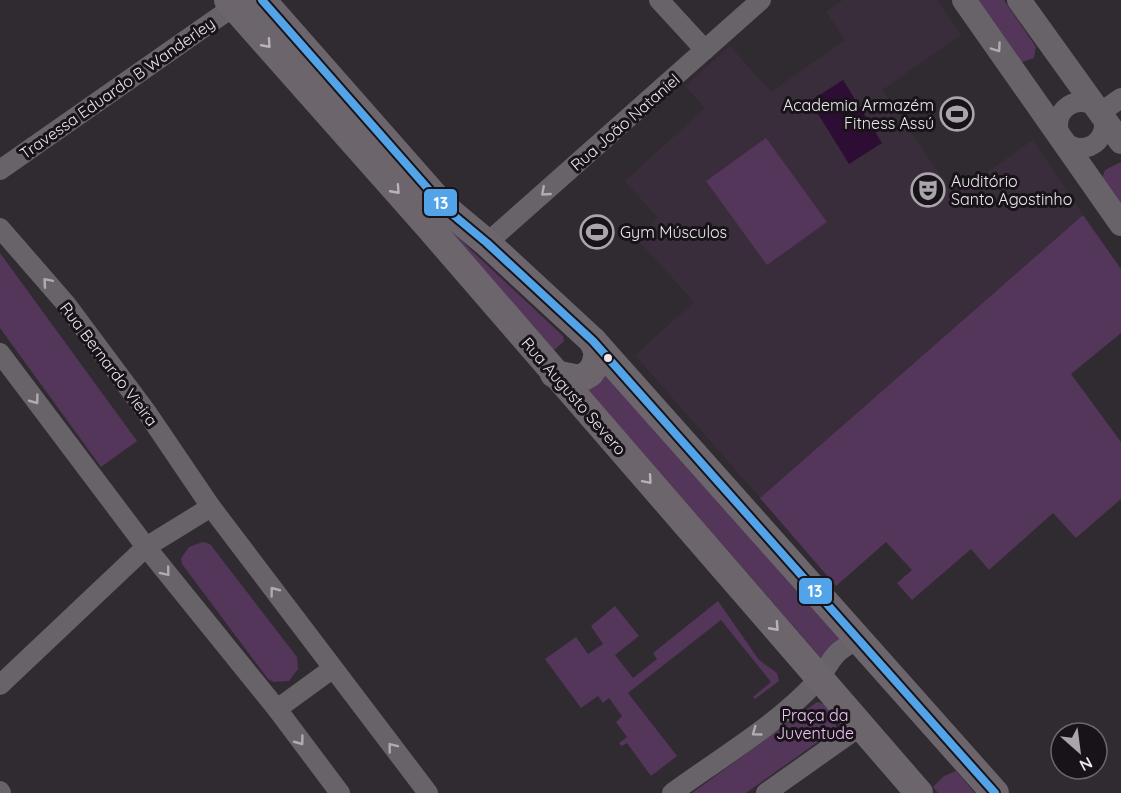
<svg xmlns="http://www.w3.org/2000/svg" width="1121" height="793" font-family="Quicksand,sans-serif">
	<style>
		.built { fill: #3a2d3b }
		.green { fill: #533659 }
		.water { fill: #2e0d34 }
		.lines { fill: none; stroke-linecap: round; stroke-linejoin: round }
		.minor { stroke: #686269; stroke-width: 20 }
		.tertiary { stroke: #686269; stroke-width: 24 }
		.secondary { stroke: #6c656c; stroke-width: 28 }
		.bus-1-casing { stroke: #171318; stroke-width: 12 }
		.bus-1 { stroke: #53a3e8; stroke-width: 8 }
		.oneway { stroke: #b9b2b9 }
		.oneway2 { stroke: #b1aab2 }
		.bus-dot { fill: #ece5ed; stroke: #171318; stroke-width: 2 }
		.labels { text-anchor: middle; dominant-baseline: central; stroke-width: 6; stroke-linejoin: round; paint-order: stroke }
		.street-label { font-size: 16px; fill: #ece5ed; stroke: #171318 }
		.poi-label { font-size: 16px; fill: #ece5ed; stroke: #171318; text-anchor: start }
		.park-label { font-size: 16px; fill: #f3c2fa; stroke: #171318 }
		.line-badge { stroke: #171318; stroke-width: 2 }
		.badge-label { font-size: 16px; text-anchor: middle; font-weight: bold; fill: #fff }
	</style>
	<rect width="100%" height="100%" fill="#302b31"/>
	<polygon class="built" points="843,0 937,0 961,35 882,90 954,195 1033,140 1083,215 760,498 635,355 694,302 636,238 658,218 625,181 705,108 685,86 730,46 771,92 845,40 826,12"/>
	<g class="green">
		<polygon points="974,0 1004,0 1036,47 1034,58 1019,63"/>
		<polygon points="253,12 470,249 563,336 564,341 553,351"/>
		<polygon points="766,138 827,222 767,265 706,181"/>
		<polygon points="1121,162 1121,206 1102,178 1105,170"/>
		<polygon points="1083,215 1121,269 1121,333 1071,374 1121,442 1121,499 1076,538 1053,513 989,570 971,549 912,600 897,583 912,570 886,542 836,586 760,498"/>
		<polygon points="0,253 137,441 101,467 0,328"/>
		<polygon points="604,376 608,376 843,643 828,651 822,659 589,391 590,386"/>
		<polygon points="203,542 210,544 297,657 298,669 289,681 274,682 268,679 182,564 181,558 189,547"/>
		<polygon points="718,601 759,660 777,673 779,681 755,699 753,697 771,682 721,620 628,693 677,756 651,776 627,743 622,746 619,743 627,737 616,722 622,716 609,698 603,703 598,696 581,708 545,659 576,637 588,654 603,644 591,626 615,606 639,636 615,655 633,678 657,659 653,653"/>
		<path d="M817,702C830,704 836,716 836,729L746,793H692Z"/>
		<polygon points="956,771 975,793 938,793 933,787 944,776"/>
	</g>
	<polygon class="water" points="843,80 882,143 849,164 810,101"/>
	<g class="lines">
		<g class="minor">
			<polyline points="659,0 705,50"/>
			<circle cx="1081" cy="125" r="23"/>
			<polyline points="1101,112 1121,98"/>
			<polyline points="0,170 243,0"/>
			<polyline points="0,228 66,304 148,414 211,507 428,793"/>
			<polyline points="487,243 761,0"/>
			<polyline points="0,353 146,547 277,709 340,793"/>
			<polyline points="0,685 146,547 211,507"/>
			<polyline points="277,709 332,669"/>
			<polyline points="0,791 1,793"/>
			<path d="M672,793C720,758 775,726 815,683C833,663 830,650 861,640"/>
			<polyline points="766,793 862,725"/>
		</g>
		<g class="tertiary">
			<polyline points="964,0 1121,224"/>
			<polyline points="1019,0 1121,142"/>
		</g>
		<g class="secondary">
			<polyline points="228,0 429,227 919,793"/>
			<polyline points="262,0 445,208 487,243 593,341 995,793"/>
			<polyline points="554,374 580,379 590,373 595,366 598,353 593,341"/>
		</g>
		<g class="bus-1-casing">
			<polyline id="bus-1" points="262,0 445,208 487,243 593,341 995,793"/>
		</g>
		<use href="#bus-1" class="bus-1"/>
	</g>
	<defs><path id="oneway-chevron" d="M-2-3.5L2.5 0L-2 3.5" fill="none" stroke-width="1.6" stroke-linecap="round" stroke-linejoin="round" transform="scale(1.5)"/></defs>
	<g class="oneway">
		<use href="#oneway-chevron" transform="translate(267 44) rotate(48)"/>
		<use href="#oneway-chevron" transform="translate(396 190) rotate(48)"/>
		<use href="#oneway-chevron" transform="translate(648 480) rotate(49)"/>
		<use href="#oneway-chevron" transform="translate(775 627) rotate(48)"/>
	</g>
	<g class="oneway2">
		<use href="#oneway-chevron" transform="translate(997 48) rotate(55)"/>
		<use href="#oneway-chevron" transform="translate(545 192) rotate(139)"/>
		<use href="#oneway-chevron" transform="translate(47 282) rotate(-131)"/>
		<use href="#oneway-chevron" transform="translate(35 400) rotate(53)"/>
		<use href="#oneway-chevron" transform="translate(166 572) rotate(51)"/>
		<use href="#oneway-chevron" transform="translate(274 591) rotate(-127)"/>
		<use href="#oneway-chevron" transform="translate(756 732) rotate(144)"/>
		<use href="#oneway-chevron" transform="translate(300 741) rotate(53)"/>
		<use href="#oneway-chevron" transform="translate(392 747) rotate(-128)"/>
	</g>
	<defs>
		<g id="stadium-ring" transform="scale(1.725)"><circle r="9.5" fill="#171318" stroke="#aaa4ab" stroke-width="1.5"/><path d="M0-5a6.5 5 0 1 0 0 10a6.5 5 0 1 0 0-10ZM-3.5-1.8h7v3.6h-7Z" fill="#aaa4ab"/></g>
		<g id="theatre-ring" transform="scale(1.725)"><circle r="9.5" fill="#171318" stroke="#aaa4ab" stroke-width="1.5"/><path d="M-5-5.5Q0-4 5-5.5V0Q5 5 0 6Q-5 5-5 0ZM-3.3-2.5H-1v1.5H-3.3ZM1-2.5H3.3v1.5H1ZM-2.8 1Q0 5.5 2.8 1Z" fill="#aaa4ab"/></g>
	</defs>
	<g fill-rule="evenodd">
		<use href="#stadium-ring" x="957" y="114"/>
		<use href="#theatre-ring" x="928" y="190"/>
		<use href="#stadium-ring" x="597" y="232"/>
	</g>
	<circle class="bus-dot" cx="608" cy="358" r="5"/>
	<g class="labels">
		<g class="street-label">
			<text transform="translate(117 88) rotate(-35)">Travessa Eduardo B Wanderley</text>
			<text transform="translate(625 122) rotate(-41)">Rua João Nataniel</text>
			<text transform="translate(109 364) rotate(53)">Rua Bernardo Vieira</text>
			<text transform="translate(574 396) rotate(49)">Rua Augusto Severo</text>
		</g>
		<g class="poi-label">
			<text x="934" y="105" text-anchor="end">Academia Armazém<tspan x="934" dy="18">Fitness Assú</tspan></text>
			<text x="951" y="181">Auditório<tspan x="951" dy="18">Santo Agostinho</tspan></text>
			<text x="620" y="232">Gym Músculos</text>
		</g>
		<g class="park-label">
			<text x="815" y="715">Praça da<tspan x="815" dy="18">Juventude</tspan></text>
		</g>
	</g>
	<g class="line-badge">
		<rect x="423" y="188" width="35" height="29" rx="6" fill="#53a3e8"/>
		<rect x="798" y="577" width="35" height="28" rx="6" fill="#53a3e8"/>
	</g>
	<g class="badge-label">
		<text x="441" y="209">13</text>
		<text x="815" y="597">13</text>
	</g>
	<g transform="translate(1079 751) rotate(152)"><circle r="28" fill="#171318" stroke="#6c676d" stroke-width="1.5"/>
	<path d="M0-4.5L10 22L0 15L-10 22Z" fill="#aaa4ab"/>
	<text y="-9" font-size="16" font-weight="bold" text-anchor="middle" fill="#ece5ed">N</text>
	</g>
</svg>
